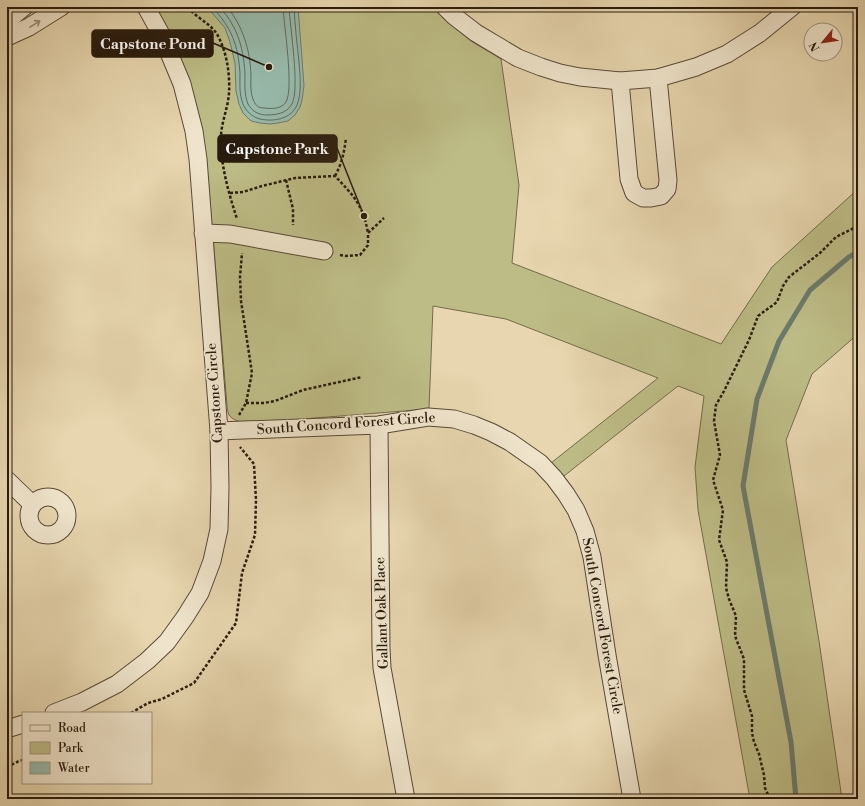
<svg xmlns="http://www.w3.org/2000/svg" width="865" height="806" font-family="'Libre Bodoni',serif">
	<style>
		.green { fill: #bdbc86; stroke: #736c4a }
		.water { fill: #97b9aa; stroke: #6b7a6c }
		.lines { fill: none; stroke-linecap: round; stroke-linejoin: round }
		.shore { stroke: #606a5c; stroke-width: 1 }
		.stream { stroke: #6b7a6c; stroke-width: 5 }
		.minor-casing { stroke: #584a36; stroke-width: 19 }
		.path { stroke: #291c0e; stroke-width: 2.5; stroke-dasharray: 3 2; stroke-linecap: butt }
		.minor { stroke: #efe4cb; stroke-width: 17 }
		.oneway { stroke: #968a76 }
		.labels { text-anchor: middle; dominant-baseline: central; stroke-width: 3.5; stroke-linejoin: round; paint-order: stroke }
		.street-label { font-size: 14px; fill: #291c0e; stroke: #efe4cb }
		.leader { fill: none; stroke: #291c0e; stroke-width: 1.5 }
		.callout-dot { fill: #291c0e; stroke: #efe4cb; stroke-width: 1.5 }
		.callout { fill: #291c0e; stroke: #291c0e; stroke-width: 1.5 }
		.callout-label { font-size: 15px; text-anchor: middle; font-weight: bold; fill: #fff }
	</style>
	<rect width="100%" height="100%" fill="#e7d6af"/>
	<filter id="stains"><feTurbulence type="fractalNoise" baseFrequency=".005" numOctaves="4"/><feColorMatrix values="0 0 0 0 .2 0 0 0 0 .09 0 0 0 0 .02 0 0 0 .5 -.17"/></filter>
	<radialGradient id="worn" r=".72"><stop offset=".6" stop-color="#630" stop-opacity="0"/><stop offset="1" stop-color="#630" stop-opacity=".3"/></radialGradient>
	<path class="green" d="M155,7H433L442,17L471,41L501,59L519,185L512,263L721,344L772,267L858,189V334L812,374L786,440L819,641L842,799H750L698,510L695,467L704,396L678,386L564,476L551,463L658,378L506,319L433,306L429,409L264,422C254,422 236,425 229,415C228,412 227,409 227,405L208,178L202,127L191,88L175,44Z"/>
	<polygon class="water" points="207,7 298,7 303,72 304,86 302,100 300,107 295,115 288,121 278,123 270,124 260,123 251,121 243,113 239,104 236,91 235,63 230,42 225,28"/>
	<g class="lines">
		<g class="shore">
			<path d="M212,7C232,28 238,45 240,73C240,83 239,94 243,104C246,111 252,117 260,119C274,122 291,119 297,105C302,93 300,75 299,62C297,44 295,25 294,7"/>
			<path d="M219,7C224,12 229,18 232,24C241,39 244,57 245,74C245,84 244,94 248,104C252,111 257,114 265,115C276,115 286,114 292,104C300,88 290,28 289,7"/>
			<path d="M227,7C243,26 250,50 251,75C251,83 250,91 253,99C255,105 258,108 264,108C272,109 282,109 286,102C294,88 284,26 283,7"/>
		</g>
		<polyline class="stream" points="796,799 791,742 743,486 757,399 779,341 810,290 849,257 858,252"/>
		<g class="minor-casing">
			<g id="minor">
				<polyline points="445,7 454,16 476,33 518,58 541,67 560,73 580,77 620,81 658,78 696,67 727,54 760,33 792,7"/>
				<polyline points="7,21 24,7"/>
				<polyline points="7,37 29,27 61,7"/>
				<polyline points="620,81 629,179 634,193 643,198 651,198 661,196 667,189 668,180 658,78"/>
				<polyline points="203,233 230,234 324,251"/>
				<polyline points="379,425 381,648 382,668 406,799"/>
				<polyline points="219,431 379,425 428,417 454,419 474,425 491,432 510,442 540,463 554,478 566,494 576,510 585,531 592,557 607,655 632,799"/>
				<polyline points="7,480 32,504"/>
				<circle cx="48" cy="516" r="19"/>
				<polyline points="54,713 82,702 117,684 147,661 167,642 185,617 200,593 212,561 219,529 220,488 219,431 198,159 194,131 182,84 162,36 146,7"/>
				<polyline points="7,729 23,724"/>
			</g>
		</g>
		<g class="path">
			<path d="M188,7C196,18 212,24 218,36C227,53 230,74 229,93C228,109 220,125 221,141C221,167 229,194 237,219"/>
			<path d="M335,176C342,163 344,153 346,138"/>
			<polyline points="286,180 293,209 293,225"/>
			<path d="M230,193L243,192L262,186L295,178L335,176C354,196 363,205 368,233"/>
			<polyline points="340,255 346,256 360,255 368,245 368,233 384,218"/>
			<polyline points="246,403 264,403 275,401 303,390 362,377"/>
			<polyline points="239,415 246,403 252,373 241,301 240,277 242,253"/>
			<polyline points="131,713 148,703 162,699 194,683 236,623 242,573 255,535 256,500 254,464 240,447"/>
			<polyline points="7,767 19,761 23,760"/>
			<polyline points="770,799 765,788 764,775 759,754 754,742 752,733 752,716 744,690 744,659 735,636 736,616 729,599 726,588 727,562 719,540 723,510 713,480 720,455 714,421 716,405 724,391 749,340 758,316 777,302 783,286 789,277 820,253 836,237 858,226"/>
		</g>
		<use href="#minor" class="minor"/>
	</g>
	<defs><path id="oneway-shaft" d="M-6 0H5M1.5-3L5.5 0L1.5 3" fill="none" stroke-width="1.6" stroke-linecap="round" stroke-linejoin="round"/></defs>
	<use class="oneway" href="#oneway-shaft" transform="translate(35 24) rotate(-32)"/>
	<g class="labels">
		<g class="street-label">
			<text transform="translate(215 393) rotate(-94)">Capstone Circle</text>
			<text transform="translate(346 424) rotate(-4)">South Concord Forest Circle</text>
			<text transform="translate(382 613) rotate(-92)">Gallant Oak Place</text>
			<text transform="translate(602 626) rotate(80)">South Concord Forest Circle</text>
		</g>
	</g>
	<path class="leader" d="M269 67L213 43M364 216L337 148"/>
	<g class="callout-dot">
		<circle cx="269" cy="67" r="4"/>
		<circle cx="364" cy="216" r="4"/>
	</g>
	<g class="callout">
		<rect x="92" y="30" width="121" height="27" rx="4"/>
		<rect x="218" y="135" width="119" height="27" rx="4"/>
	</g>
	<g class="callout-label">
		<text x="153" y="49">Capstone Pond</text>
		<text x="277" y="154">Capstone Park</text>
	</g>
	<rect width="865" height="806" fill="none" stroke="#e7d6af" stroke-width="24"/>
	<rect x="8" y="8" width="849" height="790" fill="none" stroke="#291c0e" stroke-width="2"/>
	<rect x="12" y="12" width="841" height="782" fill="none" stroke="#291c0e"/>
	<rect x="22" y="712" width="130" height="72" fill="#efe4cb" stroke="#a0947f"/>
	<rect x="30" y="725" width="20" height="6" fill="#efe4cb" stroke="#a0947f"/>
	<text x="58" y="732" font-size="12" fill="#291c0e">Road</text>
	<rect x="30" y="742" width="20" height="12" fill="#bdbc86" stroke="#a0947f"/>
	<text x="58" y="752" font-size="12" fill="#291c0e">Park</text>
	<rect x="30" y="762" width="20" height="12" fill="#97b9aa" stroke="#a0947f"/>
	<text x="58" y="772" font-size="12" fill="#291c0e">Water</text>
	<g transform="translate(823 42) rotate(241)"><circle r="19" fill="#efe4cb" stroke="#a0947f"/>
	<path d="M0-3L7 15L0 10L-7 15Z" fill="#8f2418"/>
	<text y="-6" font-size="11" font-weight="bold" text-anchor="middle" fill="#291c0e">N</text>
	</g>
	<rect width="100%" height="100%" filter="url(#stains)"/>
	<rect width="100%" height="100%" fill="url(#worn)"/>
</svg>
